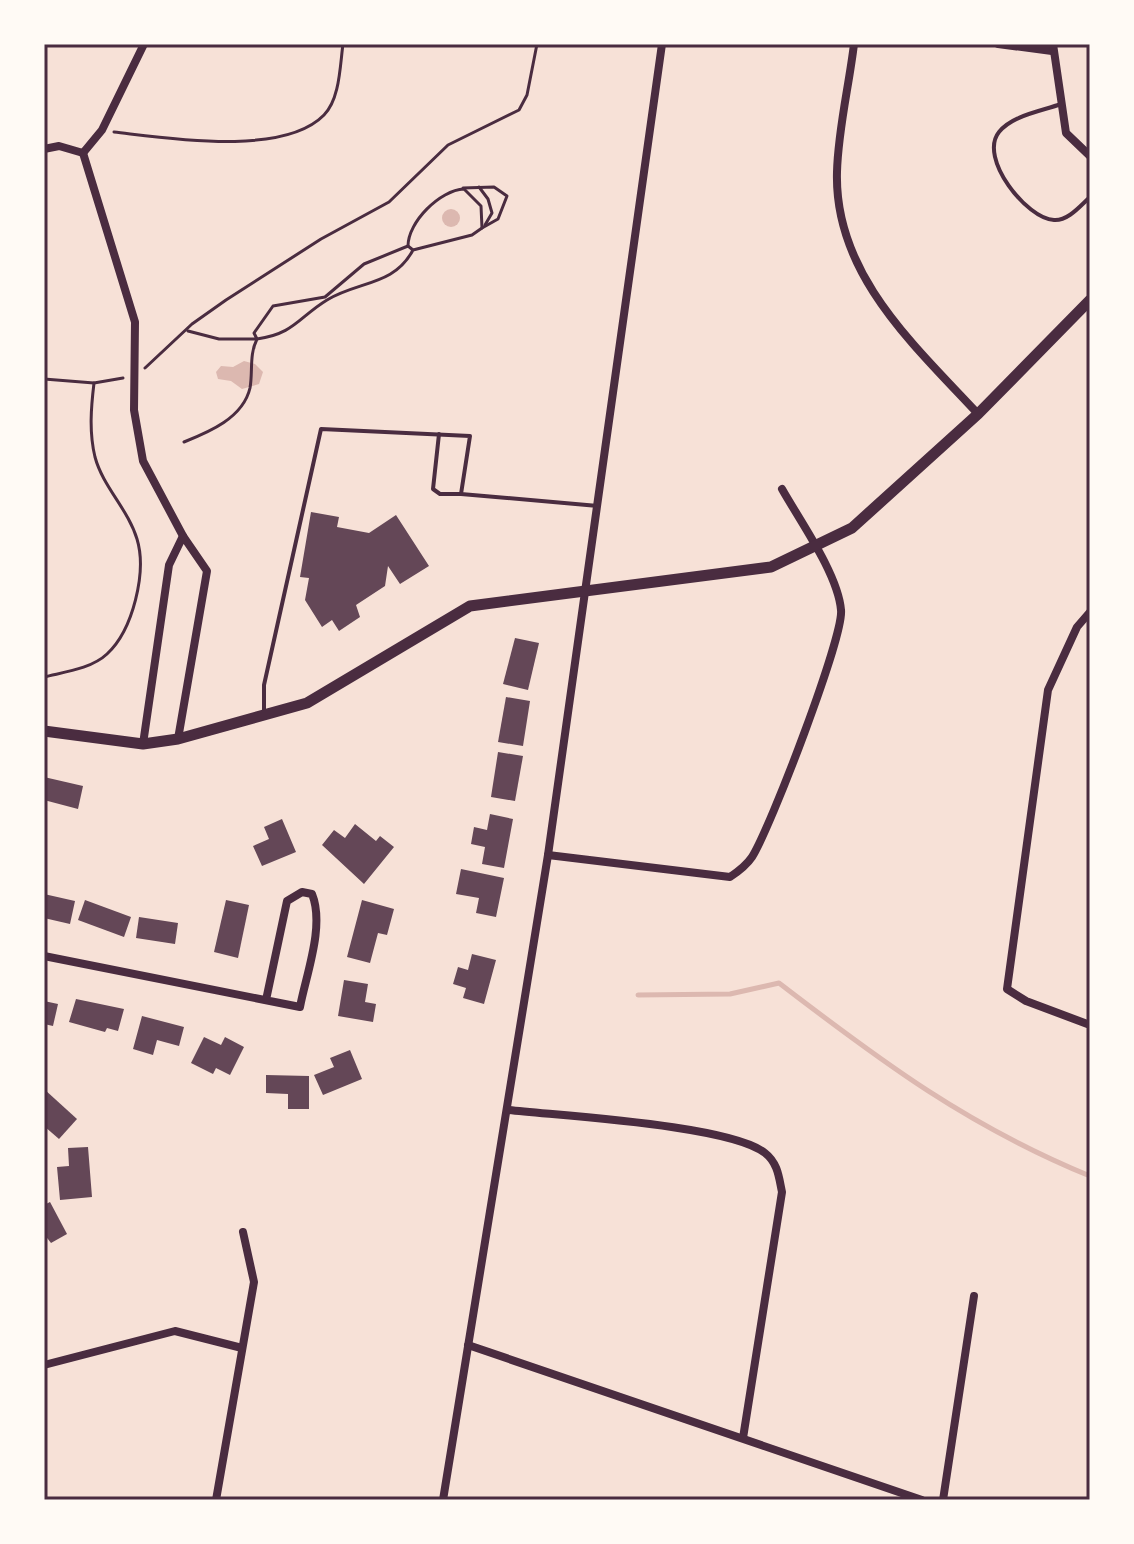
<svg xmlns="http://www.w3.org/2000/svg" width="1134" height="1544" font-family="'IBM Plex Sans',sans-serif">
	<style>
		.water { fill: #dcb8b0 }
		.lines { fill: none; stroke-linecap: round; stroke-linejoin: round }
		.stream { stroke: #dcb8b0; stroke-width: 5 }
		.building { fill: #644757 }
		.path { stroke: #4a2c40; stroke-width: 3 }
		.service { stroke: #4a2c40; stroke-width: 4 }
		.minor { stroke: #4a2c40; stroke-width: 8 }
		.tertiary { stroke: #4a2c40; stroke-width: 11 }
		.neatline { fill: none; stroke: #4a2c40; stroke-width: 3 }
	</style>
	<rect width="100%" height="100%" fill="#f7e1d7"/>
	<g class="water">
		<circle cx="451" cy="218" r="9"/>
		<polygon points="244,361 255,364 263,372 259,384 242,389 231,381 218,379 216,372 221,366 233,367"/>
	</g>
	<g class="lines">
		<path class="stream" d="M638,995L730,994L779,983C882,1062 968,1126 1090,1176"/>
	</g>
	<g class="building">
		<polygon points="311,512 339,517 337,527 369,533 396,515 429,566 400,584 388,566 385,586 356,605 360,617 339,631 332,620 322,627 305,600 309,578 300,577"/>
		<polygon points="515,638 539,643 528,690 503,684"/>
		<polygon points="506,697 530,701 523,746 498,742"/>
		<polygon points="498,752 523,756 515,801 491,797"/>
		<polygon points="44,777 83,786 78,809 44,800"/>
		<polygon points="490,814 513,819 504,868 482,864 485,847 471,844 474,827 487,830"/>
		<polygon points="282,819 296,852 262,866 253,846 269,839 264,827"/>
		<polygon points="355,824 376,841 380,836 394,847 364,884 322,845 334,830 345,838"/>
		<polygon points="461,869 504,878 496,917 476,913 479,898 456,894"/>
		<polygon points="44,894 75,901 70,924 44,918"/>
		<polygon points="85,900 131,917 124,937 78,920"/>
		<polygon points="226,900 249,905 238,958 214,952"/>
		<polygon points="362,900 394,909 387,935 378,933 370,963 347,957"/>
		<polygon points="139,917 178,923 175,944 136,938"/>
		<polygon points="472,954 496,960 484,1004 463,998 466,988 453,984 458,967 468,970"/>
		<polygon points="344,980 368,984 365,1002 376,1004 373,1022 338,1016"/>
		<polygon points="76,999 124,1009 118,1031 107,1028 105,1032 69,1022"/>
		<polygon points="44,1001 58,1004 53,1026 44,1024"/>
		<polygon points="142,1016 184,1027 179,1046 157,1040 153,1055 133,1049"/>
		<polygon points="204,1037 221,1045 225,1037 244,1047 230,1075 216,1068 213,1074 191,1063"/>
		<polygon points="350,1050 362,1079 323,1095 314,1075 334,1067 330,1058"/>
		<polygon points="266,1075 309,1076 309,1109 288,1109 288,1094 266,1093"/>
		<polygon points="44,1089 77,1119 59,1139 44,1126"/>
		<polygon points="88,1147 92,1197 60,1200 57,1167 69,1166 68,1148"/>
		<polygon points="50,1202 67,1234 51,1243 44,1234 44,1205"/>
	</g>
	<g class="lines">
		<g class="path">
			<path d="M114,132C167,138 283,157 324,115C340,99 340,65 343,44"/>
			<polyline points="479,187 488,199 492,213 485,225"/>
			<polyline points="463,188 494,187 507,196 498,219 482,228"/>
			<polyline points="188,331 219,339 257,339 254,333 273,306 325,297 364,264 408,246"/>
			<polyline points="145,368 192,324 226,300 321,239 389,202 448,145 519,110 527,95 537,44"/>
			<polyline points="44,379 94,383 123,378"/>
			<path d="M184,442C209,432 243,418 250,388C253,371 249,355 257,339C294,334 299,317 327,300C358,281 394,286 413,250L472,235L482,228L481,206L464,189C440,190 408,222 408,246L413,250"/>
			<path d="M44,677C64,672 91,669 107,654C133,630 147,572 137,539C128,509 103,487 95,457C89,432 91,408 94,383"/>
		</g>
		<g class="service">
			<path d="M1061,104C1042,111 1013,115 999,132C978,158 1027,219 1054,220C1068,221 1080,206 1090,197"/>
			<polyline points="439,434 433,489 440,494 461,494"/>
			<polyline points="264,713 264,685 321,429 470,436 461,494 598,506"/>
		</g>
		<g class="minor">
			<path d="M854,44C849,86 838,130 837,172C834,274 914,345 978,414"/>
			<polyline points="998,44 1052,51"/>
			<polyline points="1053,44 1066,133 1090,156"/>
			<polyline points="44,149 59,146 83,153 102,130 144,44"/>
			<polyline points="83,153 135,322 134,410 143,461 183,536"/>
			<polyline points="1090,612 1077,627 1048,690 1007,989 1026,1001 1090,1025"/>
			<polyline points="143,744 169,565 183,536 207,571 178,739"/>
			<path d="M548,855L730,877C739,871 746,866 752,857C770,829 844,636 841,610C838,574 800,521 782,489"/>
			<path d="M44,956L300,1007C306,975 325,926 312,894L302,892L287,901L266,1000"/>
			<path d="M509,1110C562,1116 730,1125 765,1153C778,1163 779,1178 782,1192L743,1438"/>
			<polyline points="468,1345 922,1500"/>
			<polyline points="44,1365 175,1331 242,1348"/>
			<polyline points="216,1500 254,1282 243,1232"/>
			<polyline points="443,1500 548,855 662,44"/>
			<polyline points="943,1500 974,1296"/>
		</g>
		<polyline class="tertiary" points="44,731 143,744 178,739 307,703 470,606 771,567 852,528 978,414 1090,300"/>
	</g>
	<rect width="1134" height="1544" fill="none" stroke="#fffaf5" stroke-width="92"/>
	<rect x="46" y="46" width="1042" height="1452" class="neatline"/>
</svg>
